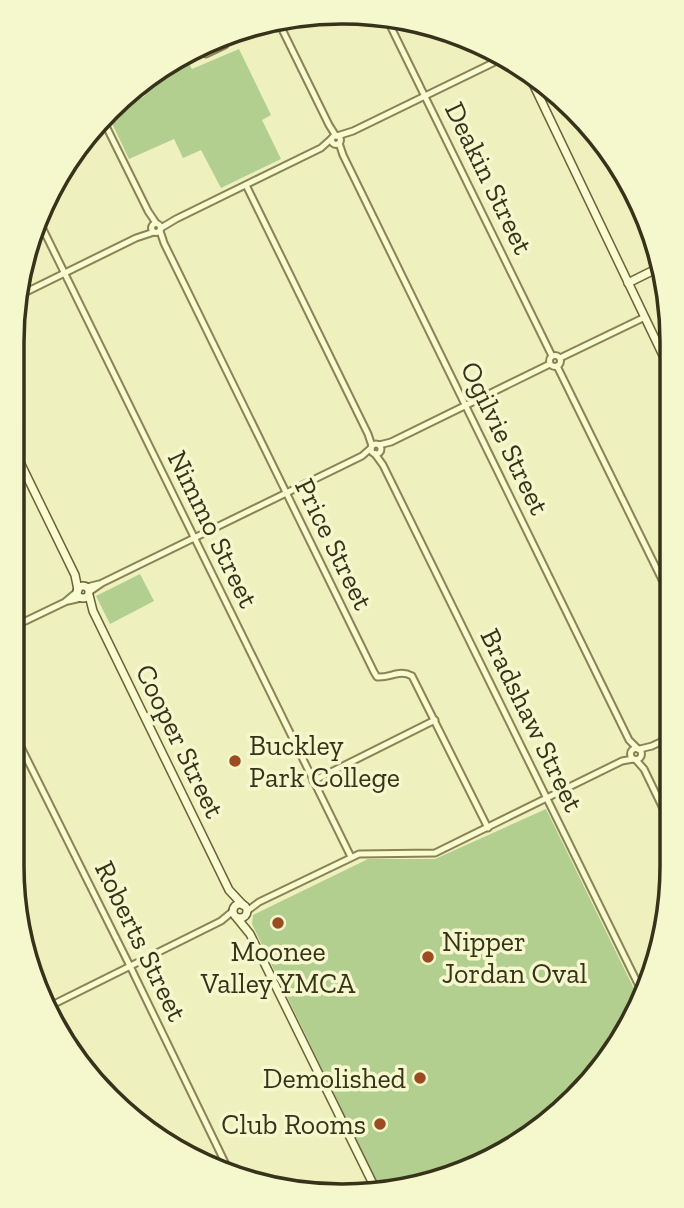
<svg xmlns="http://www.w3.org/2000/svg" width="684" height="1208" font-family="'Zilla Slab',serif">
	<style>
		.green { fill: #b2cf90 }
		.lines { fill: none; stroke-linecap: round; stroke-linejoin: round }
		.street-casing { stroke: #898355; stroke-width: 9 }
		.secondary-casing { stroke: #6b6338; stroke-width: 10 }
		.street { stroke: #f9fbd0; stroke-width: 5 }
		.secondary { stroke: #f9fbd0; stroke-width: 7 }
		.poi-dot { fill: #9c4c21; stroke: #f5f7cd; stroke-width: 2.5 }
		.labels { text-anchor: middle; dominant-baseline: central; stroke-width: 7; stroke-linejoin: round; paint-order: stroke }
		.street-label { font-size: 28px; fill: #37331b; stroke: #f5f7cd }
		.poi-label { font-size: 28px; fill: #37331b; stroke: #f5f7cd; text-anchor: start }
		.rim { fill: none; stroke: #37331b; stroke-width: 3.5 }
	</style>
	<rect width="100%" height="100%" fill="#eef0bd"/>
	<g class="green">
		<polygon points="239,49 271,115 262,120 281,159 221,188 201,150 183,158 174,139 129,159 109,117 119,108 145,96 141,86 158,68 186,57 192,69"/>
		<polygon points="140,574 154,601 110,624 96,596"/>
		<polygon points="546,809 640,1001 616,1049 543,1127 468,1171 381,1191 252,924 253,915 368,859 435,859"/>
	</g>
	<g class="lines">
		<g class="street-casing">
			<g id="street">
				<polyline points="277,19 329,125 336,136"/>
				<polyline points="387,19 552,356"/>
				<polyline points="201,50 206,54 225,45"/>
				<polyline points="104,122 148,211 156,223"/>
				<circle cx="336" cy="140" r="4.5"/>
				<polyline points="337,136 353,131 503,58"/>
				<polyline points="339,143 343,155 629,740 638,749"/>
				<polyline points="246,185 368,434 372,446"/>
				<polyline points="38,219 351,857"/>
				<circle cx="156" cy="228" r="4.5"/>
				<polyline points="161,228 176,219 321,148 331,139"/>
				<path d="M160,231L164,243L374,672L377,677C391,678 399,669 412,676L488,828"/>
				<polyline points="18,296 136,238 154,232"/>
				<circle cx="555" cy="361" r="5.5"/>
				<polyline points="560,358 645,317"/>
				<polyline points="557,366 671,598"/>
				<circle cx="376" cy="449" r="5"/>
				<polyline points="379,445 391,442 550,364"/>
				<polyline points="375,454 383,465 643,994"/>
				<polyline points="87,587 99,584"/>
				<polyline points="89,592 102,583 362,456 371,448"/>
				<polyline points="68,601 81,598"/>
				<polyline points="13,627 65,602 78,591"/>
				<polyline points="12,729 130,966 230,1173"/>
				<circle cx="636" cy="754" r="5.5"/>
				<polyline points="640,749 652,746 671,737"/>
				<polyline points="636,760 644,769 671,825"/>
				<polyline points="313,781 435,720"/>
				<polyline points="247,911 259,902 359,854 435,853 622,761 633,759"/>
				<polyline points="48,1007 221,921 233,911"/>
			</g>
		</g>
		<g class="secondary-casing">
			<g id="secondary">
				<polyline points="526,69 671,372"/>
				<polyline points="628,283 656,269"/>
				<polyline points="13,448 75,575 78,590"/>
				<circle cx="83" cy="592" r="6"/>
				<polyline points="89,595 93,611 229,890 243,905"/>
				<circle cx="240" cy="911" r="7"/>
				<polyline points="237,918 250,934 377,1192"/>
			</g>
		</g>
		<use href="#street" class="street"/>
		<use href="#secondary" class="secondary"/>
	</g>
	<g class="poi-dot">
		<circle cx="235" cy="761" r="7"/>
		<circle cx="278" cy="923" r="7"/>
		<circle cx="428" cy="957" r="7"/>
		<circle cx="420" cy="1078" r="7"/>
		<circle cx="380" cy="1124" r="7"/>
	</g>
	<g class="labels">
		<g class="street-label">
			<text transform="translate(489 178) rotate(64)">Deakin Street</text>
			<text transform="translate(505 438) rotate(64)">Ogilvie Street</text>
			<text transform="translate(213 529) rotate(64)">Nimmo Street</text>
			<text transform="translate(334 544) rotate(64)">Price Street</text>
			<text transform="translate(532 720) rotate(64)">Bradshaw Street</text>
			<text transform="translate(180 741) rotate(64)">Cooper Street</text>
			<text transform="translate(141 941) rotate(64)">Roberts Street</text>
		</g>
		<g class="poi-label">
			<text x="249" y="745">Buckley<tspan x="249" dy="32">Park College</tspan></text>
			<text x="442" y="941">Nipper<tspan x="442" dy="32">Jordan Oval</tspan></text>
			<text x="278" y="951" text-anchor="middle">Moonee<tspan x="278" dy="32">Valley YMCA</tspan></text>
			<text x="406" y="1078" text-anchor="end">Demolished</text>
			<text x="366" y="1124" text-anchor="end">Club Rooms</text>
		</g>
	</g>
	<path d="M0 0H684V1208H0ZM342 24H342A318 318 0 0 1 660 342V866A318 318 0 0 1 342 1184H342A318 318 0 0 1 24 866V342A318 318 0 0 1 342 24Z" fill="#f5f7cd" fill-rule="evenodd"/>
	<path class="rim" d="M342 24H342A318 318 0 0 1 660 342V866A318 318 0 0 1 342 1184H342A318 318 0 0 1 24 866V342A318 318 0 0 1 342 24Z"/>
</svg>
